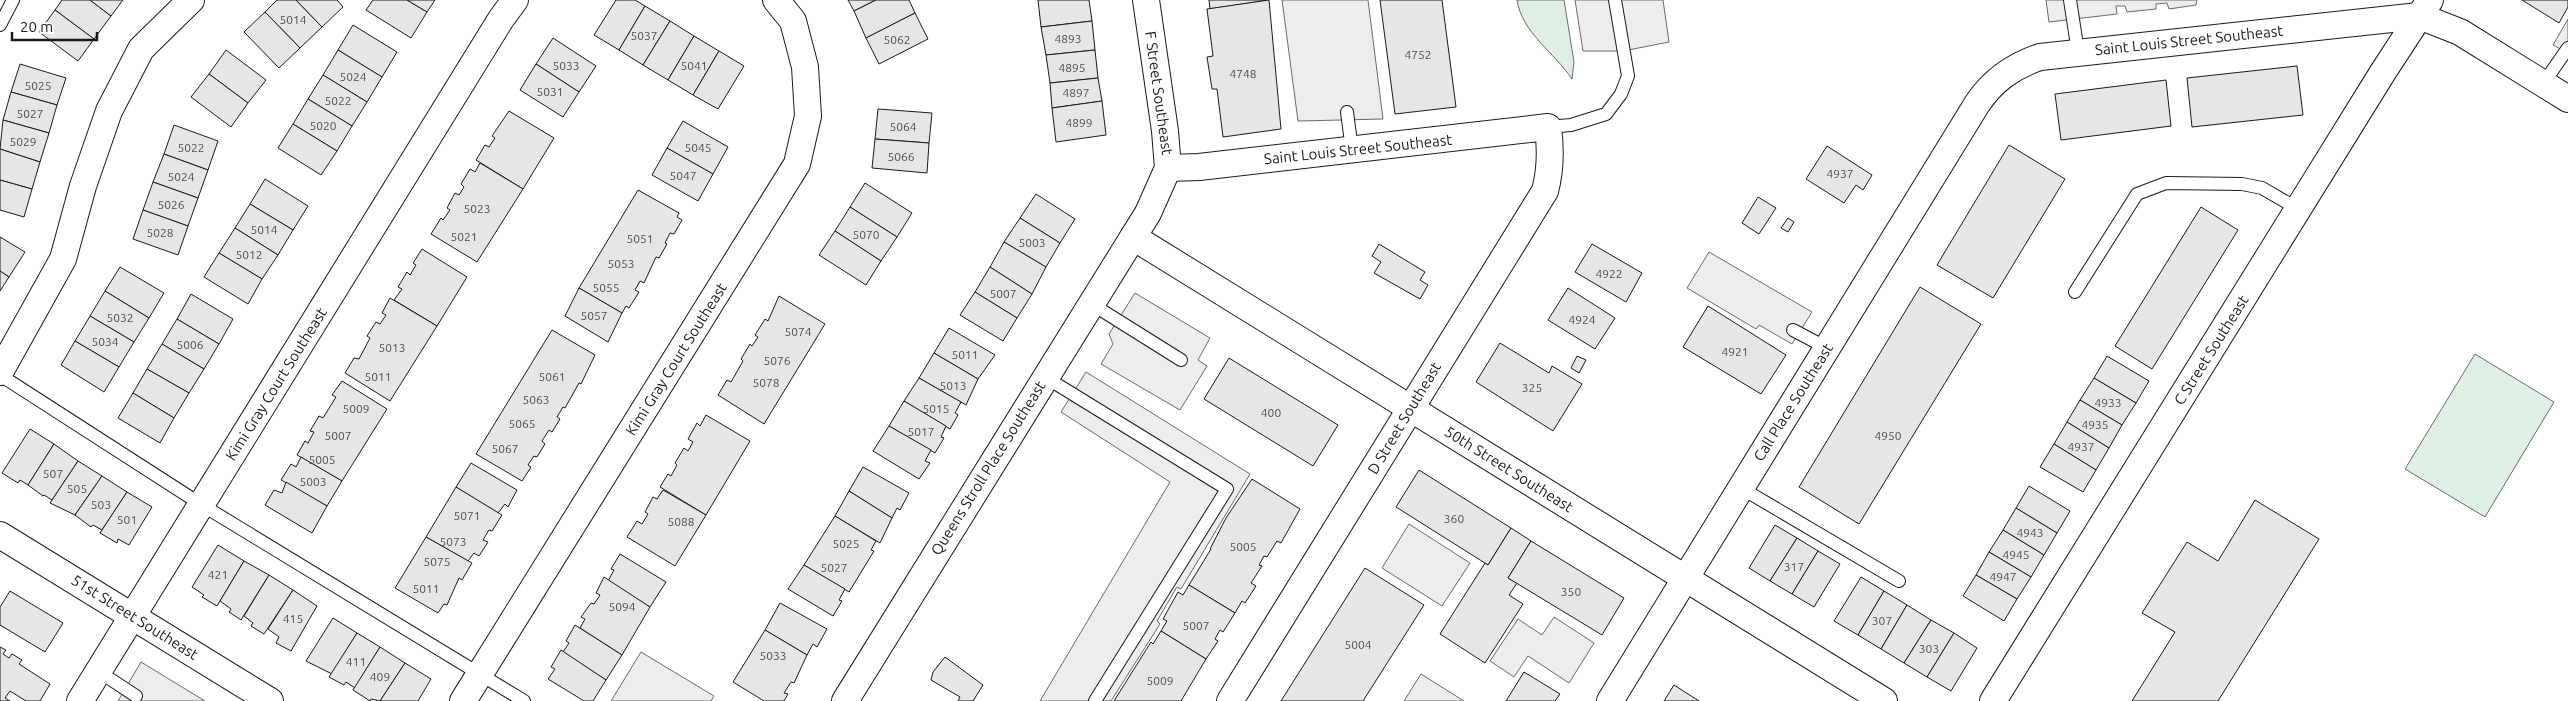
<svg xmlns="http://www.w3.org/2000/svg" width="2568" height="701" font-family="Ubuntu,sans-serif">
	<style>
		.green { fill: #e0efe3; stroke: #6a6a6a }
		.parking { fill: #ededed; stroke: #6a6a6a }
		.building { fill: #e6e6e6; stroke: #1a1a1a }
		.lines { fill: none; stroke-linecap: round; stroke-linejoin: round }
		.service-casing { stroke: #1a1a1a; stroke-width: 14 }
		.minor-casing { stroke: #1a1a1a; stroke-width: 28 }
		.service { stroke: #fff; stroke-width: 12 }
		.minor { stroke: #fff; stroke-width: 26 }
		.labels { text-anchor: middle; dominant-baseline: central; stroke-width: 4; stroke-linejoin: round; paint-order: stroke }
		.number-label { font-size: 12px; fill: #4d4d4d }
		.street-label { font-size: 15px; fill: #1a1a1a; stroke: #fff }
	</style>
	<rect width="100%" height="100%" fill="#fff"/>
	<g class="green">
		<path d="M1517,0H1564L1574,62L1572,79C1555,53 1522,33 1517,0Z"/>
		<polygon points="2475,354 2554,402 2485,517 2405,469"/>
	</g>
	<g class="parking">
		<polygon points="1282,0 1368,0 1383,119 1298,121"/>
		<polygon points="1575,0 1663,0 1669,42 1623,51 1583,51"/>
		<polygon points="2046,0 2197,0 2196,5 2169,9 2167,3 2156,4 2156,9 2127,12 2125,6 2116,6 2117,14 2049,22"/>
		<polygon points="2568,19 2568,53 2553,45"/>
		<polygon points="1709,252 1812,312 1792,344 1759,325 1756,329 1687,288"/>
		<polygon points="1135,293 1210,338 1198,360 1207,366 1180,410 1101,364 1113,344 1109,334"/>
		<polygon points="1086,372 1250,474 1181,589 1177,587 1157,621 1160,624 1111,701 1040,701 1170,482 1061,412"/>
		<polygon points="1409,524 1470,563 1442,606 1382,568"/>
		<polygon points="1554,617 1594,643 1569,683 1528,656 1514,677 1490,661 1518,619 1542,635"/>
		<polygon points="641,652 714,696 711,701 611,701"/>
		<polygon points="141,662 205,701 118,701"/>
		<polygon points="1421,674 1464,701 1404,701"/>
	</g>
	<g class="building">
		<polygon points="62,0 90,0 111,16 94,39 55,10"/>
		<polygon points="90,0 123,0 111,16"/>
		<polygon points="277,0 296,0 322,27 300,48 265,12"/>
		<polygon points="296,0 337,0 343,7 322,27"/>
		<polygon points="373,0 407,0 427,12 411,38 366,10"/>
		<polygon points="407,0 435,0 427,12"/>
		<polygon points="616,0 635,0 645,6 619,50 594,35"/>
		<polygon points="848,0 876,0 854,11"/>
		<polygon points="876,0 909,0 915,13 866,38 854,11"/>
		<polygon points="1038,0 1089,0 1092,21 1041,27"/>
		<polygon points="1209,0 1269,0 1210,9"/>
		<polygon points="1269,0 1281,129 1223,137 1217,89 1212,89 1207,57 1213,56 1207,9"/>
		<polygon points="1380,0 1442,0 1456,107 1395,114"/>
		<polygon points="2522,0 2568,0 2568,7 2559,23"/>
		<polygon points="645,6 670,21 643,65 619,50"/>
		<polygon points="55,10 94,39 78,61 39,32"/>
		<polygon points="265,12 300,48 279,68 244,32"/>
		<polygon points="915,13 928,39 879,64 866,38"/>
		<polygon points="670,21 694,36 668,80 643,65"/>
		<polygon points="1092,21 1095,50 1046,55 1041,27"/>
		<polygon points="353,25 397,52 382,77 338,50"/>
		<polygon points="694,36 719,51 693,95 668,80"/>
		<polygon points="553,38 596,66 579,92 536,64"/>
		<polygon points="226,50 266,80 248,103 209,74"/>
		<polygon points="338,50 382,77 367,102 323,75"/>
		<polygon points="1095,50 1098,78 1050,83 1046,55"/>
		<polygon points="719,51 744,66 718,109 693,95"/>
		<polygon points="20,64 66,78 57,105 11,92"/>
		<polygon points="536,64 579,92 563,117 520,90"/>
		<polygon points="2297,66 2303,115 2192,127 2187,78"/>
		<polygon points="209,74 248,103 231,127 191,97"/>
		<polygon points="323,75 367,102 352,126 308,99"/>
		<polygon points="1098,78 1102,101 1052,108 1050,83"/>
		<polygon points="2166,80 2171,126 2061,140 2055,94"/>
		<polygon points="11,92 57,105 49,133 3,120"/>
		<polygon points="308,99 352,126 337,151 293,124"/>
		<polygon points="1102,101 1106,135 1056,142 1052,108"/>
		<polygon points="878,109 932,113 929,143 875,139"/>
		<polygon points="509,111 554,138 523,189 476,160 485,145 489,147 495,138 492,136"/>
		<polygon points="3,120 49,133 40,162 0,149"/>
		<polygon points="683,121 728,147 713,174 667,148"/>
		<polygon points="293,124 337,151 321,175 278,148"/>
		<polygon points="174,125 218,141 208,170 164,154"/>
		<polygon points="875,139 929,143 927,173 872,168"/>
		<polygon points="2009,145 2065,179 1993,298 1937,265"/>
		<polygon points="1827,146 1872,175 1863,190 1856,185 1844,203 1806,179"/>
		<polygon points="667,148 713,174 698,201 652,175"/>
		<polygon points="0,149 40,162 32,189 0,180"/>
		<polygon points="164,154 208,170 198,198 153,182"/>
		<polygon points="480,163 523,189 477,262 431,234 441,218 443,220 450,210 447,208 455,193 459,195 464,187 461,184 470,169 475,172"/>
		<polygon points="265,179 308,206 293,230 250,204"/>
		<polygon points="0,180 32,189 24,217 0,210"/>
		<polygon points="153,182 198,198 188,226 143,210"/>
		<polygon points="865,183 912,213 897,237 850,207"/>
		<polygon points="638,190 679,213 677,217 682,220 674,234 670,233 665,243 667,244 659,258 656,257 644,283 640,281 635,290 639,292 629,308 626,306 622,313 579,288"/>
		<polygon points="1036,194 1075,219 1060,243 1020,218"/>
		<polygon points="1758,197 1776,208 1759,234 1742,223"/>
		<polygon points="250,204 293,230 278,255 235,228"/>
		<polygon points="850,207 897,237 881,261 835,231"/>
		<polygon points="2201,207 2238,230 2152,369 2115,346"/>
		<polygon points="143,210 188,226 178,255 133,239"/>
		<polygon points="1020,218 1060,243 1046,267 1004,242"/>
		<polygon points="1788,218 1794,222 1788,232 1781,228"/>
		<polygon points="235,228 278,255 262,279 219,253"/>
		<polygon points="835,231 881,261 866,285 819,255"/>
		<polygon points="0,237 25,252 9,277 0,271"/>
		<polygon points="1004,242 1046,267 1032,294 990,267"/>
		<polygon points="1379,244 1425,272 1420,280 1428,285 1420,299 1374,273 1381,262 1372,256"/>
		<polygon points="1592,244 1642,273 1626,302 1575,272"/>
		<polygon points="422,249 467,277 437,326 394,300 402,289 398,287 407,272 410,275 416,265 413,263"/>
		<polygon points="219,253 262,279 248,304 204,277"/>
		<polygon points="120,267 164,293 149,318 105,291"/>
		<polygon points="990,267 1032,294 1017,318 975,292"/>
		<polygon points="0,271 9,277 0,291"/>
		<polygon points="1920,287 1981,324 1859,524 1799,487"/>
		<polygon points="579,288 622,313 608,342 565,316"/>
		<polygon points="1568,288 1615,318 1595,349 1548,320"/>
		<polygon points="105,291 149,318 134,342 90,316"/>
		<polygon points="975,292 1017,318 1003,341 960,315"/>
		<polygon points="191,294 233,319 219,344 177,319"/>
		<polygon points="779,296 825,324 764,424 718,395 727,380 731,382 743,361 741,359 750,344 752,346 758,337 755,335 765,319 768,321"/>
		<polygon points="390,298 437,326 390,401 345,373 354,358 359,359 370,338 367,336 376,322 380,324 386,315 382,313"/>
		<polygon points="1708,306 1786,355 1761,394 1683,347"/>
		<polygon points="90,316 134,342 119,367 75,341"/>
		<polygon points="177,319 219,344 204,369 162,344"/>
		<polygon points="949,328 995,355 978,379 934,353"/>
		<polygon points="552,330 595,355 581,384 579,383 565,408 563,407 557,417 560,419 552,432 549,430 542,441 545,444 537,457 534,456 528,465 531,467 522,481 476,454"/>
		<polygon points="75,341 119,367 104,392 61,365"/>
		<polygon points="1500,343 1549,373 1552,366 1582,384 1553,431 1476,382"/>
		<polygon points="162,344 204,369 189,393 147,369"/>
		<polygon points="934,353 978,379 966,405 919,378"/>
		<polygon points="1577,356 1586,360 1579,373 1571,368"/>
		<polygon points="2107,356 2149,381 2136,403 2094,378"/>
		<polygon points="1229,358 1338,425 1313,466 1204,399"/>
		<polygon points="147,369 189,393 174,418 133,393"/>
		<polygon points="919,378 961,402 955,413 958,415 950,429 904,401"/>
		<polygon points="2094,378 2136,403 2122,425 2080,400"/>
		<polygon points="342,381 387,409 342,481 297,455 305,441 308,443 314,432 310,431 319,416 323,418 336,397 332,395"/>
		<polygon points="133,393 174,418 160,443 118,418"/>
		<polygon points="2080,400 2122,425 2109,448 2067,422"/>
		<polygon points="904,401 946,426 941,437 944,438 935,453 889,426"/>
		<polygon points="706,415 750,441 706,515 660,487 668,474 671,476 677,465 675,463 684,448 688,451 693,442 688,439 697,423 700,426"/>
		<polygon points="2067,422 2109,448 2096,470 2054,444"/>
		<polygon points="889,426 931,450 925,461 930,463 919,479 873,451"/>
		<polygon points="30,429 54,444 28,485 20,480 18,483 2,473"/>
		<polygon points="54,444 78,461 52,500 44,495 43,496 28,485"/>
		<polygon points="2054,444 2096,470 2083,492 2040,467"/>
		<polygon points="301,457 342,481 327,506 281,480 291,464 296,467"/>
		<polygon points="78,461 102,476 75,515 50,503"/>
		<polygon points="471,463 517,490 508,507 505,504 498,513 456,487"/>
		<polygon points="863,467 909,493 900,510 897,508 892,518 849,491"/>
		<polygon points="1419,470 1511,528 1488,565 1396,507"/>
		<polygon points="102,476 127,492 102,530 93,525 91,527 75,515"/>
		<polygon points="1252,479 1300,509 1281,543 1277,541 1267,557 1264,556 1259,565 1262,566 1251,583 1256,586 1245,603 1242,601 1235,613 1189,585 1211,549 1210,549 1226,518"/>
		<polygon points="286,482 327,506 312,533 265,505 274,490 282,493"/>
		<polygon points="2029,486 2070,511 2057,533 2016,508"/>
		<polygon points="456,487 502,515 492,531 489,530 483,540 488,542 479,556 474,553 468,561 426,537"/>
		<polygon points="663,490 706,515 675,566 627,537 637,521 642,524 648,514 645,512 653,497 657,499"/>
		<polygon points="849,491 892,518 880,543 835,516"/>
		<polygon points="127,492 152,507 129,545 118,539 117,543 100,533"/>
		<polygon points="2255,500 2319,539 2218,701 2132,701 2175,632 2142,613 2187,542 2218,561"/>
		<polygon points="2016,508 2057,533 2044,555 2003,530"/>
		<polygon points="835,516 876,541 871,550 874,551 849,592 804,565"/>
		<polygon points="1775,525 1797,538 1770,581 1749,568"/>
		<polygon points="1511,528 1531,541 1508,578 1517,583 1509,595 1523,604 1485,663 1440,634 1485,563 1488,565"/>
		<polygon points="2003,530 2044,555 2031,577 1989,552"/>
		<polygon points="426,537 472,563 462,580 459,578 447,605 444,604 438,613 395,588"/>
		<polygon points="1797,538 1818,551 1792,594 1770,581"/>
		<polygon points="1531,541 1624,598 1602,635 1508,578"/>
		<polygon points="218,545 244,561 217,606 202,597 204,595 192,587"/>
		<polygon points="1818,551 1840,564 1814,607 1792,594"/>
		<polygon points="1989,552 2031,577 2017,599 1976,575"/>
		<polygon points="620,554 666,582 650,607 608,581 614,570 611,569"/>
		<polygon points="244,561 269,575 241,620 229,612 231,609 220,601"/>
		<polygon points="804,565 845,589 839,600 842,601 833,616 788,589"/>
		<polygon points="1365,568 1424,605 1363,701 1281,701"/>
		<polygon points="269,575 293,590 264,634 251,626 253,623 244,616"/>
		<polygon points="1976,575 2017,599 2004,621 1963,596"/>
		<polygon points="604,577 650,607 622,655 580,628 585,619 581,617 591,603 594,604 600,595 596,593"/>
		<polygon points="1861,577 1884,591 1858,635 1834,621"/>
		<polygon points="1189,585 1235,613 1223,632 1220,630 1215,639 1218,641 1206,659 1161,631 1167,621 1163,619 1178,592 1183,595"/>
		<polygon points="293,590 317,606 291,651 276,643 279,637 268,629"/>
		<polygon points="10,591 63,623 45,652 0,625 0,607"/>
		<polygon points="1884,591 1907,605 1881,649 1858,635"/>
		<polygon points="780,603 827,629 817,647 813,644 807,655 765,630"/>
		<polygon points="1907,605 1931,620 1904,663 1881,649"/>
		<polygon points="333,618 357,633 332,674 306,661"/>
		<polygon points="1931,620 1954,633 1927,677 1904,663"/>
		<polygon points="575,625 622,655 606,680 563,652 569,643 566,641"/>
		<polygon points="765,630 807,655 794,683 791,682 784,693 788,694 784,701 764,701 733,682"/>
		<polygon points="1161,631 1206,659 1181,701 1114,701 1151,642 1153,644"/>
		<polygon points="357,633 380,647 355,688 346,682 344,685 329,677"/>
		<polygon points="1954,633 1977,648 1951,691 1927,677"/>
		<polygon points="0,647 6,650 3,654 9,658 12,654 22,660 19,664 50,684 40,701 26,701 10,691 5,698 10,701 0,701"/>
		<polygon points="380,647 405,663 380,701 371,699 370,701 353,690"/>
		<polygon points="561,650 606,680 593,701 584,701 548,679 555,669 551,667"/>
		<polygon points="945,657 983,685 973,701 958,701 960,697 931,680 933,672"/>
		<polygon points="405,663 431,679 418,701 380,701"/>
		<polygon points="1524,672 1560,694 1555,701 1506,701"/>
		<polygon points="1674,685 1699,701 1664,701"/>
	</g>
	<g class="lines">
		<g class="service-casing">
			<g id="service">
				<polyline points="2070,0 2078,52"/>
				<polyline points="0,25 13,0"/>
				<polyline points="2543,84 2568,48"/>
				<polyline points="1347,112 1352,150"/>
				<polyline points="1548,127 1571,125 1606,114 1621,94 1628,76 1615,0"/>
				<polyline points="2075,292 2137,194 2166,183 2242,184 2262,188 2298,209"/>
				<polyline points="1090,303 1181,360"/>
				<polyline points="1793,330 1827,348"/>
				<polyline points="0,375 202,505 524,701"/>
				<polyline points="1045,377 1227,489 1095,701"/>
				<polyline points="1741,488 1899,581"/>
				<polyline points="98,671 136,696"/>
			</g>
		</g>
		<g class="minor-casing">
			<g id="minor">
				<path d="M1168,168L1199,167L1548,127C1551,150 1551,169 1545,191L1230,701"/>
				<polyline points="1133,237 1884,701"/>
				<polyline points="0,372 63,259 83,186 109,111 141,49 191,0"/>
				<polyline points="0,535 270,701"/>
				<polyline points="80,701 501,19 515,0"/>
				<polyline points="463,701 797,164 808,116 805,67 793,21 776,0"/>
				<polyline points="845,701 1148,213 1168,168 1165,131 1146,0"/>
				<path d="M1610,701L1977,104C1993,80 2013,66 2040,57L2419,16L2460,32L2568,99"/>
				<polyline points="1993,701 2383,72 2430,0"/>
			</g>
		</g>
		<use href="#service" class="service"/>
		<use href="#minor" class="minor"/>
	</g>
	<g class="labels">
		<g class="number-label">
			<text x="293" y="19">5014</text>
			<text x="644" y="35">5037</text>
			<text x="1068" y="38">4893</text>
			<text x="897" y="39">5062</text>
			<text x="1418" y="54">4752</text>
			<text x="566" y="65">5033</text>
			<text x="694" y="65">5041</text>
			<text x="1072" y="67">4895</text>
			<text x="1243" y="73">4748</text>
			<text x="353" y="76">5024</text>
			<text x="38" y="85">5025</text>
			<text x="550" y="91">5031</text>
			<text x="1076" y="92">4897</text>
			<text x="338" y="100">5022</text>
			<text x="30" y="113">5027</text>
			<text x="1079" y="122">4899</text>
			<text x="323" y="125">5020</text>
			<text x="903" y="126">5064</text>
			<text x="23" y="141">5029</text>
			<text x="191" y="147">5022</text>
			<text x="698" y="147">5045</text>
			<text x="901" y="156">5066</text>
			<text x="1840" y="173">4937</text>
			<text x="683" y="175">5047</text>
			<text x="181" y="176">5024</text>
			<text x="171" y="204">5026</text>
			<text x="477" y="208">5023</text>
			<text x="264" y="229">5014</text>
			<text x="160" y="232">5028</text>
			<text x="866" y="234">5070</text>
			<text x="464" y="236">5021</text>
			<text x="640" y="238">5051</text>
			<text x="1032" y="242">5003</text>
			<text x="249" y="254">5012</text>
			<text x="621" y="263">5053</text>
			<text x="1609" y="273">4922</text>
			<text x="606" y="287">5055</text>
			<text x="1003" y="293">5007</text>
			<text x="594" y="315">5057</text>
			<text x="120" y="317">5032</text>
			<text x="1582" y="319">4924</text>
			<text x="798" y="331">5074</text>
			<text x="105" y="341">5034</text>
			<text x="190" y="344">5006</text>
			<text x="392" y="347">5013</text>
			<text x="1735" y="351">4921</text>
			<text x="965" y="354">5011</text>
			<text x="777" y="360">5076</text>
			<text x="378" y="376">5011</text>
			<text x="552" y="376">5061</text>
			<text x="766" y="382">5078</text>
			<text x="953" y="385">5013</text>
			<text x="1532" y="387">325</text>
			<text x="536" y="399">5063</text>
			<text x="2108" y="402">4933</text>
			<text x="356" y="408">5009</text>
			<text x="936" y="408">5015</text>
			<text x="1271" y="412">400</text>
			<text x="522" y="423">5065</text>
			<text x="2095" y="424">4935</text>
			<text x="921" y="431">5017</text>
			<text x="338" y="435">5007</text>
			<text x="1888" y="435">4950</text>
			<text x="2081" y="446">4937</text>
			<text x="505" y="448">5067</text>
			<text x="322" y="459">5005</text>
			<text x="53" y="473">507</text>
			<text x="313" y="481">5003</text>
			<text x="77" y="488">505</text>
			<text x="101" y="504">503</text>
			<text x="467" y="515">5071</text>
			<text x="1454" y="518">360</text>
			<text x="127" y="519">501</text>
			<text x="681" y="521">5088</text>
			<text x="2030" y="532">4943</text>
			<text x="453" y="541">5073</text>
			<text x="846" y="543">5025</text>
			<text x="1243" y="546">5005</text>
			<text x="2016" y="554">4945</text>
			<text x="437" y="561">5075</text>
			<text x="1794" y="566">317</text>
			<text x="834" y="567">5027</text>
			<text x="218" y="574">421</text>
			<text x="2003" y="576">4947</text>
			<text x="426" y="588">5011</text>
			<text x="1571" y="591">350</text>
			<text x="622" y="606">5094</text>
			<text x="293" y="618">415</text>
			<text x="1882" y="620">307</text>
			<text x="1196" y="625">5007</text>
			<text x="1358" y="644">5004</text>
			<text x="1929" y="648">303</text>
			<text x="773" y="655">5033</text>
			<text x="356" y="661">411</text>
			<text x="380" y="676">409</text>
			<text x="1160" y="680">5009</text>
		</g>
		<g class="street-label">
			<text transform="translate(2189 40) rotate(-6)">Saint Louis Street Southeast</text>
			<text transform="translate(1159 93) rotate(82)">F Street Southeast</text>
			<text transform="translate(1358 149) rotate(-6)">Saint Louis Street Southeast</text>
			<text transform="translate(2211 350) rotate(-58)">C Street Southeast</text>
			<text transform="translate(676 359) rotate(-58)">Kimi Gray Court Southeast</text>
			<text transform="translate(276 384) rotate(-58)">Kimi Gray Court Southeast</text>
			<text transform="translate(1793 402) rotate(-58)">Call Place Southeast</text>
			<text transform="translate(1404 418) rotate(-59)">D Street Southeast</text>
			<text transform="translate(988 468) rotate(-58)">Queens Stroll Place Southeast</text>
			<text transform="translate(1509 469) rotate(32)">50th Street Southeast</text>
			<text transform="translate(135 617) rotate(32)">51st Street Southeast</text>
		</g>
	</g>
	<path d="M12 32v8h85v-8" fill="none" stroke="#1a1a1a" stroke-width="2.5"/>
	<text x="20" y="32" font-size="15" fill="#1a1a1a" stroke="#ffffff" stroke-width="4" paint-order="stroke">20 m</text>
</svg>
